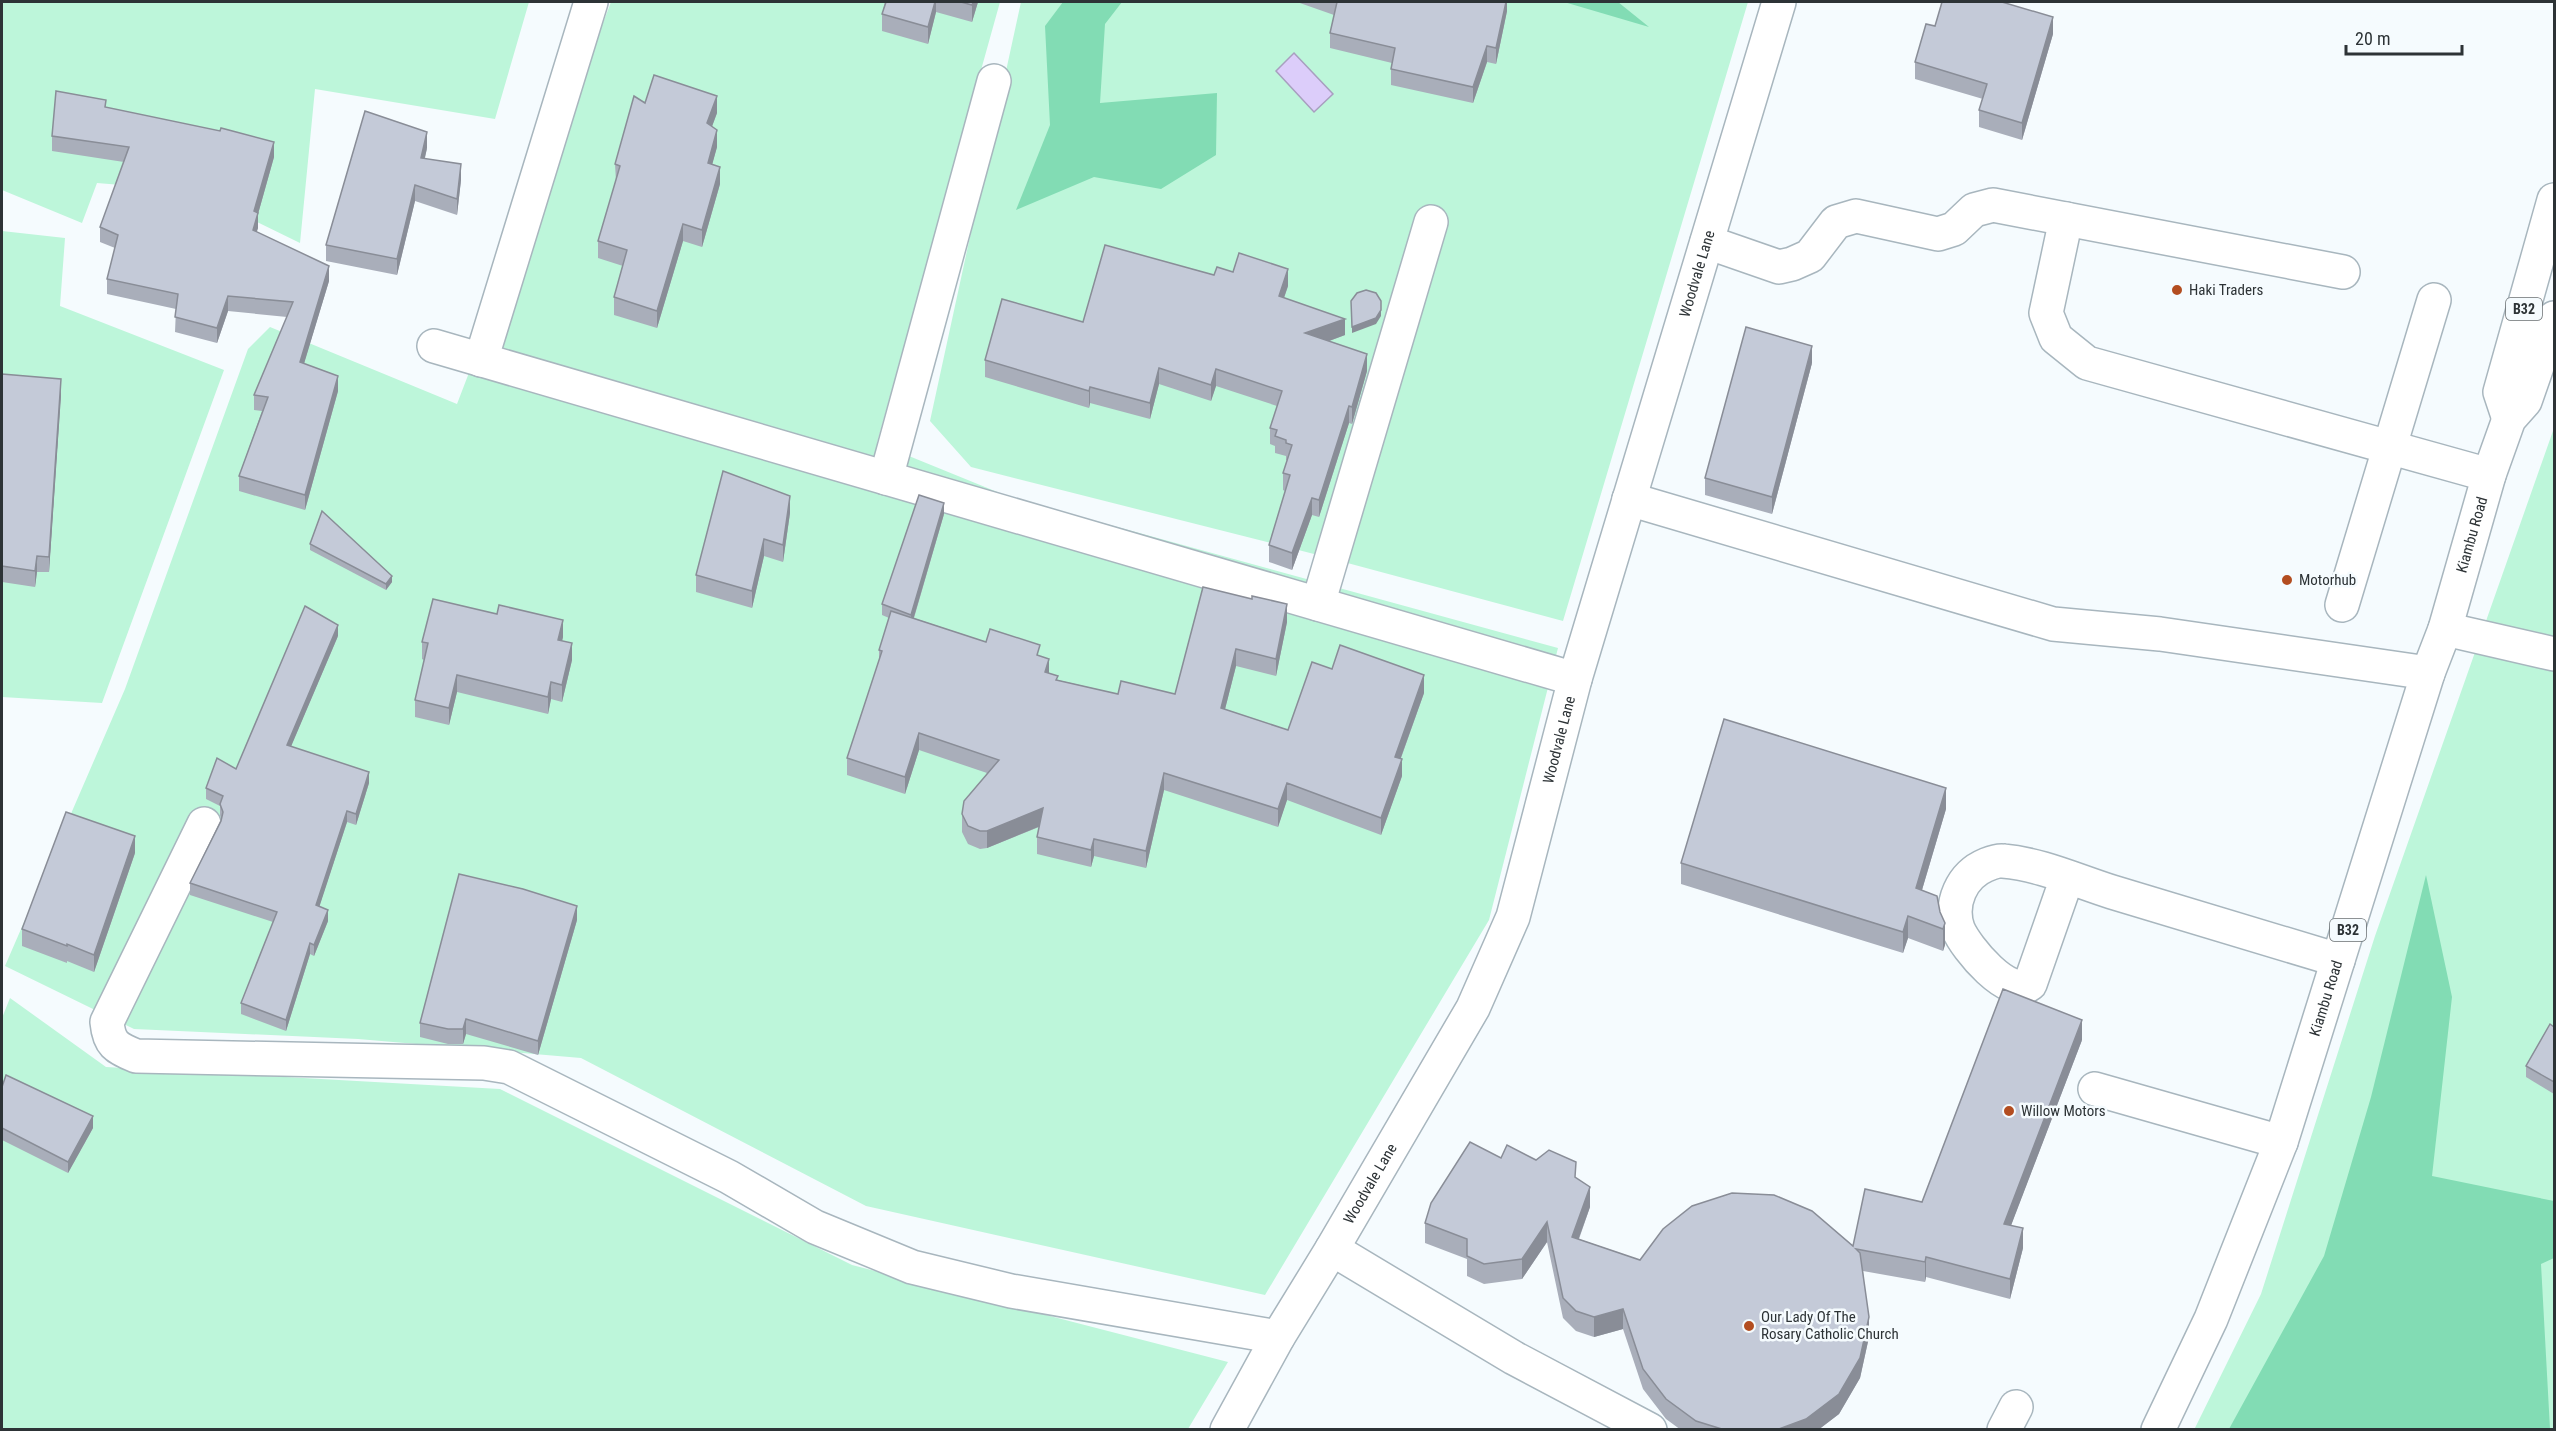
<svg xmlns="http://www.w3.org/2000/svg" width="2556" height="1431" font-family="'Roboto Condensed',sans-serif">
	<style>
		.green { fill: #bdf6da }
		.forest { fill: #82dcb4 }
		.water { fill: #dccdfa; stroke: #a89fbf; stroke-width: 1.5 }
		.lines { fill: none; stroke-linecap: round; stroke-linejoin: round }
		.minor-casing { stroke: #a8b6be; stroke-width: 36 }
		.highway-casing { stroke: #a8b6be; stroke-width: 36 }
		.minor { stroke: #fff; stroke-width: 33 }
		.highway { stroke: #fff; stroke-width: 33 }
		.wall { fill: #a9aeba }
		.shaded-wall { fill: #898d97 }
		.building { fill: #c4cad8; stroke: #898d97; stroke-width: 1.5 }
		.poi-dot { fill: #b34d20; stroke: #f5fbfe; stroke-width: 2 }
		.labels { text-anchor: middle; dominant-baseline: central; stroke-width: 5; stroke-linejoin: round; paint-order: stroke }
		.shield { fill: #f5fbfe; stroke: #696f72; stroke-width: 1.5 }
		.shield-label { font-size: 14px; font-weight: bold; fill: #2d3336 }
		.street-label { font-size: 15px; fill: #2d3336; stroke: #f5fbfe }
		.poi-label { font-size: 15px; fill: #2d3336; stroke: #f5fbfe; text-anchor: start }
	</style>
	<rect width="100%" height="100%" fill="#f5fbfe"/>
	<g class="green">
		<polygon points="2,2 529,2 495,119 315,89 300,243 194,191 97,183 82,223 2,190"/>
		<polygon points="611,2 1000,2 877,443 1012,498 1558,648 1489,920 1265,1295 866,1206 581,1058 358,1039 134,1029 5,966 125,689 248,349 270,327 457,404"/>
		<polygon points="1021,2 1748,2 1563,621 1314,554 971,467 930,421"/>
		<polygon points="2,231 65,238 60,306 224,370 102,703 2,697"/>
		<polygon points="2554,428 2554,1429 2194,1430 2261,1294 2375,936"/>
		<polygon points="10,998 106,1067 500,1089 852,1265 1228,1362 1188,1429 2,1430 2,1018"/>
	</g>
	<g class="forest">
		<polygon points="1063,2 1122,2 1105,24 1100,103 1217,93 1216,155 1161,189 1094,177 1016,210 1050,125 1045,26"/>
		<polygon points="1564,2 1618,2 1649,27"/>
		<polygon points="2426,875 2452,997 2432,1176 2554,1201 2554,1258 2541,1264 2550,1429 2229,1429 2324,1256 2371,1097"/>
	</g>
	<polygon class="water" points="1294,53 1333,94 1314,112 1276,71"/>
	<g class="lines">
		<g class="minor-casing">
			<g id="minor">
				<polyline points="2066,219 2046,313 2056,338 2087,363 2489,475"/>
				<polyline points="1707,242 1779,267 1792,264 1810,256 1836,222 1856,216 1938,234 1954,229 1974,210 1993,205 2343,272"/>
				<polyline points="434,346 1575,679"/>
				<polyline points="481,360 591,2"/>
				<polyline points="886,478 994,81"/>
				<polyline points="1629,499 2053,624 2160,634 2428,673"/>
				<polyline points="1318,604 1431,222"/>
				<polyline points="2342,605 2434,300"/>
				<polyline points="2445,629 2554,654"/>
				<path d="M204,824L107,1022C109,1044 116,1048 136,1056L484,1063L509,1067L729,1177L815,1227L912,1267L1011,1291L1278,1337"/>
				<path d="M2067,878L2030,984C2009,1000 1966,948 1958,929C1949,903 1962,875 1986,865C1991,863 1998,860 2003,861C2040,864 2077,881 2112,892C2188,915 2263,938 2338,960"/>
				<polyline points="2095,1089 2281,1142"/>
				<polyline points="1332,1249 1514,1358 1650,1430"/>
				<path id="s1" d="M1227,1430L1278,1337L1332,1249L1473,1008L1513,917L1575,679L1779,2"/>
				<polyline points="2004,1430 2016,1407"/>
			</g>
		</g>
		<g class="highway-casing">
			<g id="highway">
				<polyline points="2509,419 2500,392 2554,200"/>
				<path id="s2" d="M2158,1430L2211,1319L2281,1142L2428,673L2445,629L2489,475L2509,419L2525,401L2554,318"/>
			</g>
		</g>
		<use href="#minor" class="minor"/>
		<use href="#highway" class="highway"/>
	</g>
	<g class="wall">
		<polygon points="885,2 978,2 972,22 936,12 928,44 882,31 882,14"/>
		<polygon points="1297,2 1507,2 1507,11 1496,64 1487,62 1473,103 1391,85 1391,69 1392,63 1330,48 1330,33 1334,15"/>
		<polygon points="1935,26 2053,34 2022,140 1979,127 1979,110 1983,99 1915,79 1915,62"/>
		<polygon points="645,103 717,113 712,126 717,147 712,164 720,184 702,247 683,241 657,328 614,315 614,297 623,266 598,258 598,241 616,181 615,164"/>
		<polygon points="106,107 274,157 258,214 258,228 256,232 329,281 304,363 338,391 305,510 239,491 239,476 262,411 254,410 254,395 287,317 228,311 217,343 175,332 176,309 107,294 107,279 115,248 100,242 100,227 124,162 52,151 52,136"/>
		<polygon points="427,148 425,158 461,180 457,215 415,201 397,275 326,261 326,245"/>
		<polygon points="1233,272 1288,286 1284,298 1345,335 1329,341 1367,371 1352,424 1349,423 1319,517 1312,515 1292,570 1269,562 1269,545 1285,491 1283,490 1283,473 1287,460 1286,460 1286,456 1275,453 1275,446 1270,444 1270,428 1277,406 1216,386 1211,401 1159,384 1150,419 1090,403 1089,408 985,377 985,360 1083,322 1214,275"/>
		<polygon points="1812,363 1772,514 1705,495 1705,478"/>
		<polygon points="2,374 61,395 49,572 37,572 35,587 2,582"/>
		<polygon points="790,513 783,562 764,556 752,608 696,592 696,575"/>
		<polygon points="944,514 914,618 986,642 1040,656 1049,673 1058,680 1118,694 1175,694 1203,587 1287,622 1276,676 1236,666 1225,709 1288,730 1332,669 1424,693 1401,758 1402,776 1381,835 1287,800 1278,827 1164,790 1146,868 1094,856 1091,867 1037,854 1037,837 1039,827 987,848 980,849 968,844 962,832 962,814 987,773 919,750 905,794 847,775 847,758 879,660 879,650 889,618 882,615 882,604"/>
		<polygon points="310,544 392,582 386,590 310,550"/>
		<polygon points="338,636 291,746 369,783 356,825 347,822 319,907 328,921 314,956 310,954 286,1031 241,1014 241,1003 273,922 190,895 190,883 221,819 220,815 220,806 206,799 206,788 236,769"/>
		<polygon points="563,637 562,641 572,660 562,702 551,699 548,714 457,692 449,725 415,717 415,700 424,660 422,659 422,642"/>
		<polygon points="1946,809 1922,890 1940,912 1945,923 1945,945 1943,951 1908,938 1903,953 1681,884 1681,863"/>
		<polygon points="135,853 94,972 67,961 67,963 22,946 22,929"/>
		<polygon points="577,920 538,1055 466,1034 463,1044 448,1044 420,1037 420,1023"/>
		<polygon points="2554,1027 2554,1094 2526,1077 2526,1066"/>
		<polygon points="2082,1040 2011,1225 2023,1248 2010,1299 1926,1277 1925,1282 1863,1271 1869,1337 1860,1378 1839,1414 1818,1430 1681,1430 1666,1419 1643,1389 1623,1329 1594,1337 1576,1331 1563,1318 1547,1242 1522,1279 1484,1284 1467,1276 1467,1259 1425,1243 1425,1223 1501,1158 1536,1160 1576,1178 1590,1207 1579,1239 1640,1260 1853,1246 1922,1202"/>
		<polygon points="2,1087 93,1128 68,1173 2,1140"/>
	</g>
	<g class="shaded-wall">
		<polygon points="935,2 936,2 936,12 928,44 928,27"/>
		<polygon points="973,2 978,2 972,22 972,5"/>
		<polygon points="1506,2 1507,2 1507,11 1496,64 1496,48"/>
		<polygon points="2053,17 2053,34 2022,140 2022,123"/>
		<polygon points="1487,46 1487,62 1473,103 1473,87"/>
		<polygon points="717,96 717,113 707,140 707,123"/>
		<polygon points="717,130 717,147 708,180 708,163"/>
		<polygon points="427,132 427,148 421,174 421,158"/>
		<polygon points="274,142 274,157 258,214 258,228 253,245 254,211"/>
		<polygon points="461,164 461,180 457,215 457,199"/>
		<polygon points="720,167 720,184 702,247 702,230"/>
		<polygon points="415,185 415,201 397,275 397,259"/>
		<polygon points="683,224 683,241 657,328 657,311"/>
		<polygon points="329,266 329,281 300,377 300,362"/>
		<polygon points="1288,269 1288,286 1279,312 1279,296"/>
		<polygon points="228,296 228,311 217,343 217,328"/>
		<polygon points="1381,310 1381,316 1376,324 1352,333 1352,327"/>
		<polygon points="1345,319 1345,335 1305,350 1305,333"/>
		<polygon points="1812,346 1812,363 1772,514 1772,497"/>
		<polygon points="1367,354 1367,371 1352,424 1352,407"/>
		<polygon points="1159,368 1159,384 1150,419 1150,403"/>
		<polygon points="1216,369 1216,386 1211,401 1211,385"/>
		<polygon points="338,376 338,391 305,510 305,495"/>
		<polygon points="61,379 61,395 49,572 49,557"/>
		<polygon points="1090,387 1090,403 1089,408 1089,391"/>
		<polygon points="1349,406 1349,423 1319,517 1319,500"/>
		<polygon points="790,496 790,513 783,562 783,545"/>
		<polygon points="1312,498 1312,515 1292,570 1292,553"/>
		<polygon points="944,503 944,514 911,627 911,615"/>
		<polygon points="764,539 764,556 752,608 752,591"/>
		<polygon points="37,556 37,572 35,587 35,571"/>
		<polygon points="392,576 392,582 386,590 386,584"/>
		<polygon points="1287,604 1287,622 1276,676 1276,659"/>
		<polygon points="563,620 563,637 558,657 558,640"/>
		<polygon points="338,625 338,636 287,756 287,745"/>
		<polygon points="572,643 572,660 562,702 562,685"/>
		<polygon points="1236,649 1236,666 1221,725 1221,708"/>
		<polygon points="1049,659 1049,676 1045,672"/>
		<polygon points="457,675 457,692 449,725 449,708"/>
		<polygon points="1424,675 1424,693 1395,774 1395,757"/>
		<polygon points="551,682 551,699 548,714 548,697"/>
		<polygon points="919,733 919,750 905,794 905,777"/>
		<polygon points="1402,759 1402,776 1381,835 1381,818"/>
		<polygon points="369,772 369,783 356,825 356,814"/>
		<polygon points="1164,773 1164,790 1146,868 1146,851"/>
		<polygon points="1287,783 1287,800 1278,827 1278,809"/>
		<polygon points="1946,788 1946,809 1916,910 1916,888"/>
		<polygon points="1043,808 1043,825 987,848 987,831"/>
		<polygon points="347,811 347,822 316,917 316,905"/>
		<polygon points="135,836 135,853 94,972 94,955"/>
		<polygon points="1094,839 1094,856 1091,867 1091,850"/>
		<polygon points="577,906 577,920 538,1055 538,1041"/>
		<polygon points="328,910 328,921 314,956 314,945"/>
		<polygon points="1908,916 1908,938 1903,953 1903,932"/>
		<polygon points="1945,923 1945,945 1943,951 1943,929"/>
		<polygon points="310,943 310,954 286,1031 286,1020"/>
		<polygon points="466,1019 466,1034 463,1044 463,1029"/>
		<polygon points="2082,1020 2082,1040 2004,1244 2004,1224"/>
		<polygon points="93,1116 93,1128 68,1173 68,1162"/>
		<polygon points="1590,1187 1590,1207 1572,1257 1572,1237"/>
		<polygon points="1547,1222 1547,1242 1522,1279 1522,1259"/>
		<polygon points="2023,1228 2023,1248 2010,1299 2010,1279"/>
		<polygon points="1926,1257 1926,1277 1925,1282 1925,1262"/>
		<polygon points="1623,1309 1623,1329 1594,1337 1594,1317"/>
		<polygon points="1869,1317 1869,1337 1860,1378 1839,1414 1818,1430 1776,1430"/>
	</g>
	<g class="building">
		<polygon points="886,2 935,2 928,27 882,14"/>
		<polygon points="961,2 973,2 972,5"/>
		<polygon points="1337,2 1506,2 1496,48 1487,46 1473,87 1391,69 1395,48 1330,33"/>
		<polygon points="1942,2 2002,2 2053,17 2022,123 1979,110 1987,84 1915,62 1926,24 1935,26"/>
		<polygon points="654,75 717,96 707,123 717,130 708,163 720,167 702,230 683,224 657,311 614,297 627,250 598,241 620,166 615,164 634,96 645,103"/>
		<polygon points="56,91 106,100 105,107 220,131 221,128 274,142 254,211 258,213 253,230 329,266 300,362 338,376 305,495 239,476 268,397 254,395 293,302 228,296 217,328 175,317 178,294 107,279 118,235 100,227 129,147 52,136"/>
		<polygon points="365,111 427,132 421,158 461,164 457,199 415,185 397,259 326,245"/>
		<polygon points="1105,245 1214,275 1217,267 1233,272 1239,253 1288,269 1279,296 1345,319 1305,333 1367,354 1352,407 1349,406 1319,500 1312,498 1292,553 1269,545 1290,475 1283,473 1292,445 1286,443 1286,440 1275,436 1277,430 1270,428 1282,391 1216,369 1211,385 1159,368 1150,403 1090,387 1089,391 985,360 1002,299 1083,322"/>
		<polygon points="1366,290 1376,293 1381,301 1381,310 1376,318 1352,327 1351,301 1357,293"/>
		<polygon points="1746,327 1812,346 1772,497 1705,478"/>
		<polygon points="2,374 61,379 49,557 37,556 35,571 2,566"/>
		<polygon points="723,471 790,496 783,545 764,539 752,591 696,575"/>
		<polygon points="919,495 944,503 911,615 882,604"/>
		<polygon points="322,511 392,576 386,584 310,544"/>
		<polygon points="1203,587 1252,599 1252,596 1287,604 1276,659 1236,649 1221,708 1288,730 1312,662 1332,669 1340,645 1424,675 1395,757 1402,759 1381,818 1287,783 1278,809 1164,773 1146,851 1094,839 1091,850 1037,837 1043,808 987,831 980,831 968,826 962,814 964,801 999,760 919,733 905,777 847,758 882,651 879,650 891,611 986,642 990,629 1040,645 1037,655 1049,659 1045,672 1058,676 1056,680 1118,694 1121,681 1175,694"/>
		<polygon points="433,599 497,614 499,605 563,620 558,640 572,643 562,685 551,682 548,697 457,675 449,708 415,700 428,643 422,642"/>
		<polygon points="305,606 338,625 287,745 369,772 356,814 347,811 316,905 328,910 314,945 310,943 286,1020 241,1003 277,912 190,883 221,821 223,812 220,804 223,796 206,788 217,758 236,769"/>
		<polygon points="1724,719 1946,788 1916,888 1937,896 1940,912 1945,923 1943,929 1908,916 1903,932 1681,863"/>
		<polygon points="66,812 135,836 94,955 67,944 67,946 22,929"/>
		<polygon points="459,874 523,889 577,906 538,1041 466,1019 463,1029 448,1029 420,1023"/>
		<polygon points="2003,989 2082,1020 2004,1224 2023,1228 2010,1279 1926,1257 1925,1262 1856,1249 1860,1253 1869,1317 1860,1358 1839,1394 1806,1419 1776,1430 1725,1430 1696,1421 1666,1399 1643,1369 1623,1309 1594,1317 1576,1311 1563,1298 1547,1222 1522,1259 1484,1264 1467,1256 1467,1239 1425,1223 1431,1203 1470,1142 1501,1158 1507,1145 1536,1160 1549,1150 1576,1162 1575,1177 1590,1187 1572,1237 1640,1260 1663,1229 1692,1206 1732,1193 1774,1195 1812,1211 1853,1246 1865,1189 1922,1202"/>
		<polygon points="2550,1024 2554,1027 2554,1082 2526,1066"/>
		<polygon points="6,1075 93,1116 68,1162 2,1128 2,1087"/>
	</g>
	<g class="poi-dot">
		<circle cx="2177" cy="290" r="6"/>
		<circle cx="2287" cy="580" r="6"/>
		<circle cx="2009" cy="1111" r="6"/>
		<circle cx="1749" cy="1326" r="6"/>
	</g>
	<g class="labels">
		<g class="shield">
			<rect x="2506" y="298" width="36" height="22" rx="4.5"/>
			<rect x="2330" y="919" width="36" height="22" rx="4.5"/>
		</g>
		<g class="shield-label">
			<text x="2524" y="309">B32</text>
			<text x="2348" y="930">B32</text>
		</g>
		<g class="street-label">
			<text stroke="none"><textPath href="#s1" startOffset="1257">Woodvale Lane</textPath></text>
			<text stroke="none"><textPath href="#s2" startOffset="950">Kiambu Road</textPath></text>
			<text stroke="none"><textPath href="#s1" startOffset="771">Woodvale Lane</textPath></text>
			<text stroke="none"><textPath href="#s2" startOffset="464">Kiambu Road</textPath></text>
			<text stroke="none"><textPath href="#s1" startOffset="285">Woodvale Lane</textPath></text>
		</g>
		<g class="poi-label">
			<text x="2189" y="290">Haki Traders</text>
			<text x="2299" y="580">Motorhub</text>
			<text x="2021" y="1111">Willow Motors</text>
			<text x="1761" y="1317">Our Lady Of The<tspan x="1761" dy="17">Rosary Catholic Church</tspan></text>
		</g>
	</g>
	<rect width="2556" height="1431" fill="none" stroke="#2d3336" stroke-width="6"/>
	<path d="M2346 45v9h116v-9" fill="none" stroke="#2d3336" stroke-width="3"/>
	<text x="2355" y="45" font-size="18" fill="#2d3336" stroke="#f5fbfe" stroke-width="4.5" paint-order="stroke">20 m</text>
</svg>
